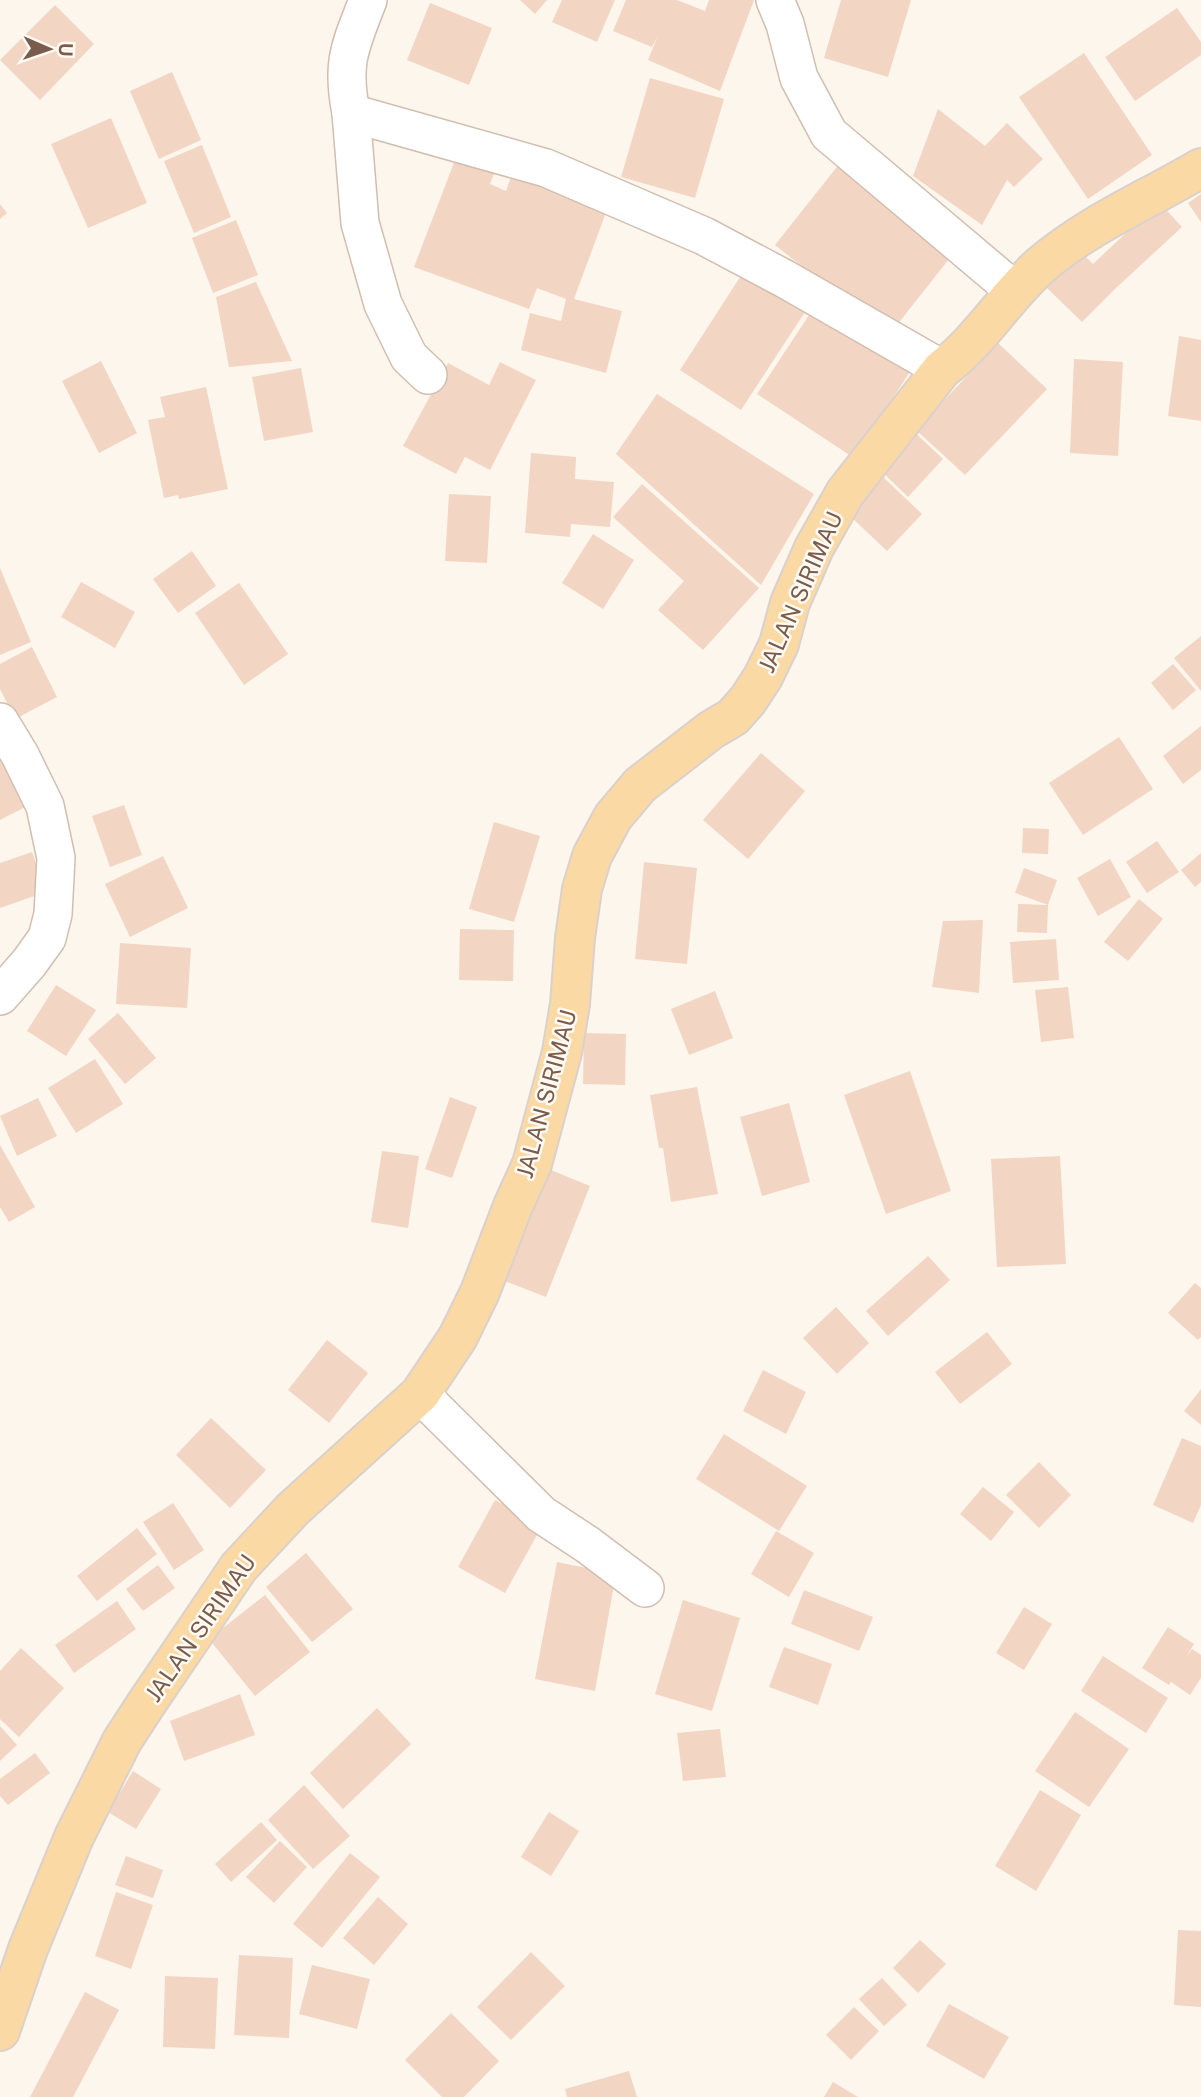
<svg xmlns="http://www.w3.org/2000/svg" width="1201" height="2097" font-family="'Public Sans',sans-serif">
	<style>
		.building { fill: #f3d5c3 }
		.lines { fill: none; stroke-linecap: round; stroke-linejoin: round }
		.minor-casing { stroke: #d1beb0; stroke-width: 40 }
		.major-casing { stroke: #dad1cd; stroke-width: 42 }
		.minor { stroke: #fff; stroke-width: 37 }
		.major { stroke: #fbd9a5; stroke-width: 38 }
		.labels { text-anchor: middle; dominant-baseline: central; stroke-width: 5; stroke-linejoin: round; paint-order: stroke }
		.street-label { font-size: 23px; fill: #7a5c4d; stroke: #fffaf3 }
	</style>
	<rect width="100%" height="100%" fill="#fdf6ec"/>
	<g class="building">
		<polygon points="520,0 547,0 535,14"/>
		<polygon points="562,0 615,0 597,42 552,22"/>
		<polygon points="626,0 677,0 705,11 709,0 754,0 720,91 648,60 658,35 652,47 613,31"/>
		<polygon points="841,0 911,0 888,77 824,58"/>
		<polygon points="430,3 492,28 469,85 407,60"/>
		<polygon points="55,5 94,44 40,100 0,60"/>
		<polygon points="1177,8 1201,42 1201,55 1135,101 1105,57"/>
		<polygon points="1084,53 1152,155 1088,199 1019,97"/>
		<polygon points="172,72 201,140 159,159 130,91"/>
		<polygon points="650,78 724,99 695,198 621,177"/>
		<polygon points="938,109 985,146 1007,123 1043,159 1014,187 1007,180 982,225 913,176"/>
		<polygon points="111,118 147,203 88,228 51,144"/>
		<polygon points="202,145 231,217 194,233 164,161"/>
		<polygon points="460,147 499,161 490,184 506,191 513,171 608,207 574,299 622,311 606,373 521,350 530,313 561,321 566,299 537,288 529,309 414,267"/>
		<polygon points="844,158 957,249 889,335 775,245"/>
		<polygon points="1201,194 1201,222 1188,203"/>
		<polygon points="1159,202 1182,227 1116,288 1082,322 1043,284 1077,248 1093,264"/>
		<polygon points="0,204 7,213 0,219"/>
		<polygon points="236,220 258,275 213,293 192,238"/>
		<polygon points="744,271 805,312 741,410 680,370"/>
		<polygon points="256,282 292,361 229,367 216,297"/>
		<polygon points="815,306 911,370 854,458 757,394"/>
		<polygon points="1179,336 1201,340 1201,421 1168,416"/>
		<polygon points="998,343 1047,389 965,475 916,430"/>
		<polygon points="1074,359 1123,362 1118,456 1070,453"/>
		<polygon points="101,361 137,433 99,453 62,381"/>
		<polygon points="500,362 536,380 490,470 465,457 456,474 403,446 448,363 489,385"/>
		<polygon points="301,368 313,432 264,441 252,377"/>
		<polygon points="206,387 228,489 179,499 178,495 164,498 148,420 165,417 160,397"/>
		<polygon points="657,394 814,494 761,585 616,454"/>
		<polygon points="908,426 943,459 908,497 873,463"/>
		<polygon points="531,453 576,457 575,479 614,482 610,527 571,524 570,537 525,533"/>
		<polygon points="883,477 922,514 887,551 848,514"/>
		<polygon points="642,484 759,588 703,650 658,610 684,581 613,517"/>
		<polygon points="449,494 491,496 487,563 445,561"/>
		<polygon points="593,534 634,560 603,609 562,583"/>
		<polygon points="192,551 216,586 178,613 153,579"/>
		<polygon points="0,568 31,642 0,655"/>
		<polygon points="81,582 135,612 115,648 61,617"/>
		<polygon points="239,583 288,654 244,685 195,613"/>
		<polygon points="1201,636 1201,691 1174,658"/>
		<polygon points="32,647 57,697 15,719 0,689 0,664"/>
		<polygon points="1173,664 1196,690 1173,710 1151,683"/>
		<polygon points="1201,726 1201,770 1183,784 1163,756"/>
		<polygon points="1119,737 1153,789 1083,835 1049,783"/>
		<polygon points="0,751 33,803 0,820"/>
		<polygon points="761,753 805,791 748,859 703,820"/>
		<polygon points="124,805 142,855 110,867 92,816"/>
		<polygon points="494,822 540,836 514,922 469,909"/>
		<polygon points="1023,828 1049,829 1048,854 1022,853"/>
		<polygon points="1157,841 1179,872 1147,893 1126,862"/>
		<polygon points="32,852 46,892 0,908 0,863"/>
		<polygon points="1201,853 1201,882 1195,887 1181,870"/>
		<polygon points="163,856 188,908 130,937 105,884"/>
		<polygon points="1110,859 1131,897 1098,916 1077,878"/>
		<polygon points="644,862 697,868 687,964 635,959"/>
		<polygon points="1024,868 1057,880 1048,905 1015,893"/>
		<polygon points="1139,899 1163,919 1128,961 1104,942"/>
		<polygon points="1018,904 1048,905 1047,933 1017,932"/>
		<polygon points="983,920 979,993 932,987 943,921"/>
		<polygon points="460,929 514,930 513,981 459,980"/>
		<polygon points="1056,939 1059,980 1013,983 1010,942"/>
		<polygon points="120,943 191,948 187,1008 116,1004"/>
		<polygon points="56,985 96,1010 66,1056 27,1031"/>
		<polygon points="1068,987 1074,1038 1041,1042 1035,990"/>
		<polygon points="715,991 733,1038 689,1055 671,1009"/>
		<polygon points="118,1013 156,1058 125,1084 88,1039"/>
		<polygon points="584,1033 626,1034 625,1085 583,1084"/>
		<polygon points="95,1059 123,1104 76,1133 48,1088"/>
		<polygon points="910,1071 951,1191 886,1214 844,1095"/>
		<polygon points="697,1087 718,1194 671,1202 663,1148 659,1148 650,1095"/>
		<polygon points="450,1097 477,1107 452,1178 425,1169"/>
		<polygon points="38,1098 57,1136 17,1156 0,1116"/>
		<polygon points="789,1103 810,1182 762,1196 740,1117"/>
		<polygon points="0,1145 35,1207 9,1222 0,1207"/>
		<polygon points="382,1151 419,1156 408,1228 371,1222"/>
		<polygon points="1060,1156 1066,1264 997,1267 991,1159"/>
		<polygon points="546,1168 590,1186 546,1297 500,1279"/>
		<polygon points="928,1256 950,1280 888,1336 866,1311"/>
		<polygon points="1195,1283 1201,1288 1201,1337 1198,1340 1168,1313"/>
		<polygon points="836,1307 869,1343 837,1374 803,1338"/>
		<polygon points="987,1332 1012,1364 960,1404 935,1372"/>
		<polygon points="327,1340 368,1373 329,1423 288,1390"/>
		<polygon points="763,1370 806,1392 786,1434 743,1411"/>
		<polygon points="1201,1389 1201,1425 1184,1411"/>
		<polygon points="211,1418 266,1470 230,1508 176,1455"/>
		<polygon points="724,1434 807,1486 779,1531 696,1479"/>
		<polygon points="1182,1438 1201,1446 1201,1505 1193,1523 1153,1505"/>
		<polygon points="1039,1462 1071,1495 1039,1528 1006,1495"/>
		<polygon points="983,1487 1014,1512 991,1541 960,1514"/>
		<polygon points="495,1500 542,1526 505,1593 458,1567"/>
		<polygon points="173,1503 204,1550 174,1570 143,1522"/>
		<polygon points="137,1528 157,1554 97,1601 77,1576"/>
		<polygon points="776,1531 814,1553 789,1597 751,1574"/>
		<polygon points="306,1553 353,1609 312,1642 266,1587"/>
		<polygon points="557,1562 616,1574 595,1691 535,1679"/>
		<polygon points="158,1565 175,1588 143,1611 126,1589"/>
		<polygon points="804,1590 873,1617 859,1651 791,1624"/>
		<polygon points="265,1595 310,1652 255,1696 209,1639"/>
		<polygon points="683,1600 740,1618 712,1711 655,1694"/>
		<polygon points="117,1601 136,1629 74,1673 55,1645"/>
		<polygon points="1024,1607 1052,1624 1024,1670 996,1653"/>
		<polygon points="1168,1627 1194,1644 1186,1657 1192,1649 1201,1655 1201,1678 1190,1695 1171,1682 1169,1685 1142,1668"/>
		<polygon points="784,1647 832,1664 818,1705 769,1687"/>
		<polygon points="21,1648 64,1688 19,1737 0,1719 0,1671"/>
		<polygon points="1103,1656 1168,1698 1146,1733 1081,1691"/>
		<polygon points="240,1694 255,1735 184,1761 170,1721"/>
		<polygon points="377,1708 411,1744 343,1809 310,1773"/>
		<polygon points="1075,1712 1129,1749 1089,1807 1035,1771"/>
		<polygon points="0,1726 17,1745 0,1761"/>
		<polygon points="720,1729 726,1777 683,1781 677,1733"/>
		<polygon points="35,1753 50,1773 8,1805 0,1796 0,1779"/>
		<polygon points="133,1771 161,1789 136,1829 108,1812"/>
		<polygon points="304,1785 350,1836 313,1869 268,1820"/>
		<polygon points="1040,1790 1081,1815 1036,1891 995,1866"/>
		<polygon points="549,1812 579,1831 551,1876 521,1857"/>
		<polygon points="261,1822 277,1840 231,1882 215,1864"/>
		<polygon points="280,1841 307,1867 274,1903 246,1877"/>
		<polygon points="350,1853 380,1877 322,1948 293,1924"/>
		<polygon points="126,1856 163,1870 153,1898 115,1885"/>
		<polygon points="116,1892 153,1905 131,1969 95,1956"/>
		<polygon points="378,1897 408,1924 374,1965 343,1938"/>
		<polygon points="1178,1930 1201,1931 1201,2007 1174,2005"/>
		<polygon points="920,1940 946,1964 918,1993 893,1968"/>
		<polygon points="531,1952 565,1986 511,2040 477,2007"/>
		<polygon points="239,1955 293,1958 289,2038 234,2035"/>
		<polygon points="312,1965 370,1979 357,2029 299,2014"/>
		<polygon points="165,1976 218,1978 215,2049 163,2047"/>
		<polygon points="882,1978 907,2005 884,2026 859,1999"/>
		<polygon points="85,1992 119,2010 73,2097 30,2097"/>
		<polygon points="949,2004 1009,2037 984,2079 926,2046"/>
		<polygon points="854,2007 879,2031 851,2060 826,2035"/>
		<polygon points="451,2013 499,2061 464,2097 442,2097 405,2060"/>
		<polygon points="629,2071 637,2097 567,2097 565,2089"/>
		<polygon points="833,2082 858,2097 824,2097"/>
	</g>
	<g class="lines">
		<g class="minor-casing">
			<g id="minor">
				<polyline points="775,0 785,24 799,78 829,134 1014,290"/>
				<path d="M351,113C341,62 350,47 368,0"/>
				<polyline points="428,375 409,357 383,304 360,223 351,113 546,168 704,236 785,279 942,369"/>
				<polyline points="0,722 20,755 45,806 56,858 53,914 47,938 29,963 0,996"/>
				<polyline points="420,1394 541,1514 588,1545 645,1588"/>
			</g>
		</g>
		<g class="major-casing">
			<path id="major" d="M0,2031L28,1949L74,1837L122,1741L146,1704L239,1567L293,1509L420,1394L458,1337L480,1292L513,1206L532,1164L562,1052L570,1004L575,938L582,889L592,856L613,817L640,785L711,730L733,717L748,700L763,677L779,644L790,603L814,548L845,493L942,369C980,341 1005,297 1041,265C1089,224 1147,200 1201,168"/>
		</g>
		<use href="#minor" class="minor"/>
		<use href="#major" class="major"/>
	</g>
	<g class="labels">
		<g class="street-label">
			<text transform="translate(800 592) rotate(-66)">JALAN SIRIMAU</text>
			<text transform="translate(546 1094) rotate(-75)">JALAN SIRIMAU</text>
			<text transform="translate(200 1628) rotate(-55)">JALAN SIRIMAU</text>
		</g>
	</g>
	<g transform="translate(49 49) rotate(92)" stroke="#fffaf3" stroke-width="5" paint-order="stroke">
	<path d="M0-5L12 26L0 18L-12 26Z" fill="#7a5c4d"/>
	<text y="-10" font-size="19" font-weight="bold" text-anchor="middle" fill="#7a5c4d">U</text>
	</g>
</svg>
